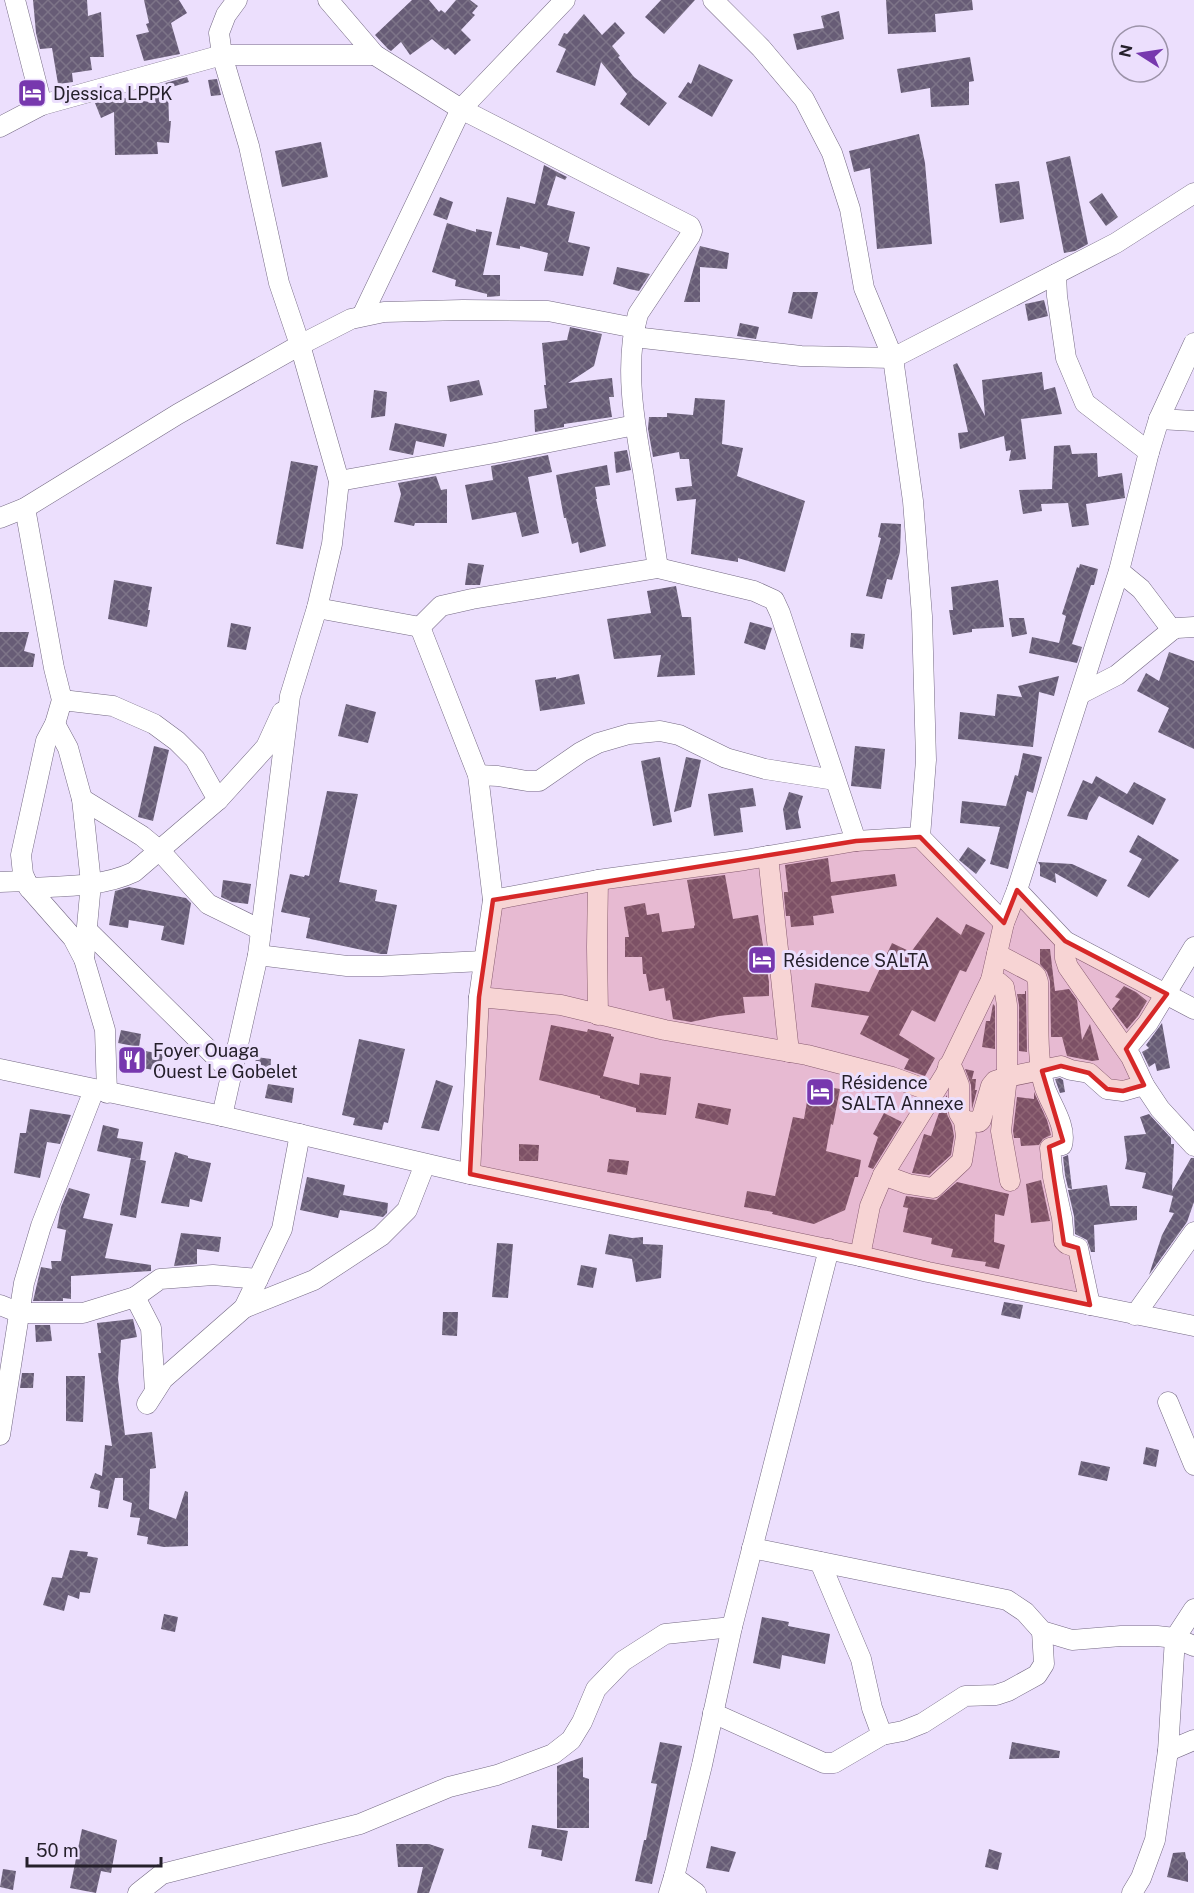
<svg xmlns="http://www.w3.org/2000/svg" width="1194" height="1893" font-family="'Public Sans',sans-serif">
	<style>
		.building { fill: url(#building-cross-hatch) }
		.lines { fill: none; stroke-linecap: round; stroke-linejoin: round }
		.minor-casing { stroke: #746983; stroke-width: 21 }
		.minor { stroke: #fff; stroke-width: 20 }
		.marked { fill: #d62828; fill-opacity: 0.2; stroke: #d62828; stroke-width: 4.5; stroke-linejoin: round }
		.labels { text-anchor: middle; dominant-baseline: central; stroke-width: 6; stroke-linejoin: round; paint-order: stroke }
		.poi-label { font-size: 18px; fill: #25202b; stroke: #ecdffd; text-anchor: start }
	</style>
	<defs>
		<pattern id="building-cross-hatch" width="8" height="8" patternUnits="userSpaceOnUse" patternTransform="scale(1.5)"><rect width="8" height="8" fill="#675c76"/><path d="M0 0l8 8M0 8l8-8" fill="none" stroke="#7d7488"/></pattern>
	</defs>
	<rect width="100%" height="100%" fill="#ecdffd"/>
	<g class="building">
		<polygon points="33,0 87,0 88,16 101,12 104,57 90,57 92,70 72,73 73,82 58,84 52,48 40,49 36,33"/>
		<polygon points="144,0 179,0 187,13 171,23 180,54 144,61 136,35 149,32 146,24 149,23"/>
		<polygon points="412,0 429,0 439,12 441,10 445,13 456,0 470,0 478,6 472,13 475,15 461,30 471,40 455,55 448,48 445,50 432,39 410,55 401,42 391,51 388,49 375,35"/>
		<polygon points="661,0 695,0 664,34 645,17"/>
		<polygon points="886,0 972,0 973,10 935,14 936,32 888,34"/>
		<polygon points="839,11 844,39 797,50 793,34 824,28 821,16"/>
		<polygon points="584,14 602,35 615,22 625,33 612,46 620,56 618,57 634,77 667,103 649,126 620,104 627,94 601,62 595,86 556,72 566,49 558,45 564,33 567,34"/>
		<polygon points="970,57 974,81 969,82 969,105 931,107 930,88 901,93 897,69"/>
		<polygon points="699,64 733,80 712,117 678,97 688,82 691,84"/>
		<polygon points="187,77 189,82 168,88 169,121 171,121 169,143 157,142 158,154 115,155 114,112 101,118 95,103 117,97 156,103 151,87"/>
		<polygon points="217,79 221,95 211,96 208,80"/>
		<polygon points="919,134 925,163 932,244 877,249 870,168 854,172 849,151"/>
		<polygon points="321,142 328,177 282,187 275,151"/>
		<polygon points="1070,156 1088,244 1075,251 1064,253 1046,162"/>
		<polygon points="544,165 567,177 565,180 556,176 547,205 575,212 568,242 590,247 583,276 544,271 548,253 520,246 520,249 496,245 507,197 535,204"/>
		<polygon points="1019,181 1024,219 1000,223 995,184"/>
		<polygon points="1102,193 1118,217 1106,226 1089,202"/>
		<polygon points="440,197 453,202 447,220 433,215"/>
		<polygon points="447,223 476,232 476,229 492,232 483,275 500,275 500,296 487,297 487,294 455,286 456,280 432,272"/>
		<polygon points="700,246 729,253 727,269 700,267 700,302 684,302"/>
		<polygon points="617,267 650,274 639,291 629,289 613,284"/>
		<polygon points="793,292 818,292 812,319 788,313"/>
		<polygon points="1044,300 1048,316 1028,321 1025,304"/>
		<polygon points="740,323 759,327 756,339 737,336"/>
		<polygon points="570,327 602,334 594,366 568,383 612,378 614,397 609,397 612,417 564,424 564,427 535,432 534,410 547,408 544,385 546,385 542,343 567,340"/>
		<polygon points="957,363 985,416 982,380 1042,372 1044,390 1055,387 1062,414 1021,419 1026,459 1009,461 1011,450 1006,451 1004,436 960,449 958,433 968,432 953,365"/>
		<polygon points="479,380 483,395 450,402 447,386"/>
		<polygon points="374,390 387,392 385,416 371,418"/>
		<polygon points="695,398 725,400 722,444 743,448 737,476 805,501 785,572 738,558 738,562 691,554 696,499 677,501 675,488 692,486 689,459 680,459 679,452 653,457 648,429 649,417 667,417 667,413 693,415"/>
		<polygon points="395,423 447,434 444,447 416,441 413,455 389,450"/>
		<polygon points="1070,445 1072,454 1097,453 1098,477 1122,473 1125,498 1086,504 1089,525 1072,527 1068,503 1041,504 1042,511 1023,514 1019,490 1052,489 1054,446"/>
		<polygon points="627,450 631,470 616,473 614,452"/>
		<polygon points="548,455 552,472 528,477 539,533 522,537 516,512 472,520 465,485 493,480 491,466"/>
		<polygon points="291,461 318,466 303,549 276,544"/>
		<polygon points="607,465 610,485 595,487 597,499 596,499 606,546 580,553 578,542 572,544 566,518 564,518 556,475"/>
		<polygon points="436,476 441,490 447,489 447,523 415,523 414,526 394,522 401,494 398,483"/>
		<polygon points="881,523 901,524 900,552 892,580 887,579 882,599 866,596 881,538 878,537"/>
		<polygon points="468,563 484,565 480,585 465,585"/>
		<polygon points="1080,564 1098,569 1094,585 1091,585 1072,644 1082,647 1077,663 1029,653 1032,637 1059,643 1066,616 1062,614 1077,567 1079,568"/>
		<polygon points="114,580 152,587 148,610 150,610 147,627 108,619"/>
		<polygon points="998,580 1004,627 972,629 972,632 953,635 949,610 953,610 951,587"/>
		<polygon points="676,586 682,617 691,617 695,675 657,677 661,655 614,659 607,619 651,613 647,591"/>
		<polygon points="1009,618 1024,618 1027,634 1012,637"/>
		<polygon points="750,622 772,628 765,650 744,643"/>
		<polygon points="231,623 251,627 246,650 227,647"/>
		<polygon points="0,632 29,632 24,651 35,654 33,667 0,667"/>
		<polygon points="851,633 865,634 863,649 850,647"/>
		<polygon points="1169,652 1194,661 1194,749 1158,732 1169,708 1137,691 1146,673 1159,681"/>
		<polygon points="579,674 585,704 540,711 535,680 556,677 556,679"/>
		<polygon points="1059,676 1054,696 1039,692 1033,747 958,739 960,712 995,716 997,694 1022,697 1018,686"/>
		<polygon points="346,704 376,712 368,743 338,736"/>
		<polygon points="154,746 169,750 153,821 138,817"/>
		<polygon points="855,746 885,749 881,789 851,786"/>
		<polygon points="1023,753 1042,757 1033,793 1027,791 1008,869 990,864 1000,827 960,823 962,801 1006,806 1015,775 1018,776"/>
		<polygon points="660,757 672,822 653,826 641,761"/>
		<polygon points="686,757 701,760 691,807 674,812"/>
		<polygon points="1096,776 1127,794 1134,782 1166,799 1153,825 1099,796 1089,813 1087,820 1067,816 1083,780 1092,784"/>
		<polygon points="753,788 756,806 740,808 743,832 714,836 708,794"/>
		<polygon points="327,791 358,794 339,882 377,890 375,901 397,905 387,954 381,954 306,938 310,918 281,912 290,874 304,877 305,875 309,876"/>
		<polygon points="789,792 803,796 798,812 801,828 786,830 783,809"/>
		<polygon points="1138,835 1179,860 1149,898 1127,886 1142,859 1129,852"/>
		<polygon points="968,847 986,860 976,874 959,860"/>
		<polygon points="828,858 831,882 895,874 897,886 831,896 834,913 813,916 814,925 791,927 790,916 786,916 784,896 784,892 788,892 785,865"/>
		<polygon points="1038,862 1072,864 1107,880 1097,897 1055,873 1056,883 1040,876 1040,865"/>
		<polygon points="725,875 733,919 758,915 769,982 769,996 743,997 745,1013 719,1016 691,1022 673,1019 670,1000 666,1001 664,988 649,991 646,974 643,974 642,957 625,957 625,937 629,937 624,907 645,903 647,915 659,913 662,932 694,928 694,926 695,925 687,880"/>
		<polygon points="223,880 251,884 248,904 232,902 221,897"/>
		<polygon points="129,887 186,898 191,903 184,945 161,940 164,926 129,920 128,928 109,925 115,891"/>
		<polygon points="937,917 961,935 966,924 985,933 966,972 960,970 935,1022 912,1010 899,1035 935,1058 925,1076 904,1069 909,1059 860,1034 869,1016 811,1007 815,983 869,992 892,943 911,952"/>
		<polygon points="1040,949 1050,949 1055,991 1069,989 1077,1000 1082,1040 1090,1024 1099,1060 1092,1061 1067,1056 1062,1037 1051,1037 1050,981 1047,972 1040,964"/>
		<polygon points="1124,986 1136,992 1147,1001 1138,1016 1127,1029 1112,1009 1120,999 1115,997"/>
		<polygon points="1025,991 1026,991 1027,1052 1019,1051 1019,1005 1017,994 1025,994"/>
		<polygon points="993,1004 995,1006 995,1049 982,1047 986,1021 990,1021"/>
		<polygon points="1162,1023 1170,1068 1157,1071 1155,1063 1149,1067 1142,1052 1149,1048 1146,1045"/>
		<polygon points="551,1025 587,1032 588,1029 611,1034 611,1036 614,1037 603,1076 639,1085 640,1073 671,1077 666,1115 636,1112 636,1108 600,1098 600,1096 539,1080"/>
		<polygon points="121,1030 141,1034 139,1047 118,1043"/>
		<polygon points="359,1039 405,1049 388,1123 384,1122 382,1130 353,1125 355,1118 342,1115"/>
		<polygon points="139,1050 163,1054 160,1071 136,1067"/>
		<polygon points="256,1057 271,1059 270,1078 254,1076"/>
		<polygon points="965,1069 974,1071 972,1079 976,1079 975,1090 977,1090 972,1109 971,1085"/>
		<polygon points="1060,1078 1063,1080 1065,1092 1060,1093 1055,1079"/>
		<polygon points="436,1080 453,1086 439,1131 421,1128"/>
		<polygon points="268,1084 294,1088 292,1103 265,1098"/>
		<polygon points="810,1084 840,1089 833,1125 831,1124 826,1151 861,1160 858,1177 855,1177 845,1210 814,1224 772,1214 773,1212 744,1207 747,1191 775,1196 793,1117 804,1119"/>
		<polygon points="1034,1092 1047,1120 1051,1135 1043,1139 1039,1145 1021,1146 1020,1138 1014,1138 1013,1131 1017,1097 1034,1099"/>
		<polygon points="947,1095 947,1114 952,1125 954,1136 951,1155 929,1175 912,1173 924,1134 931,1136 943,1101"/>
		<polygon points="698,1103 731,1109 728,1125 695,1118"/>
		<polygon points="30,1109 71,1115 60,1144 47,1142 40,1178 14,1173 20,1133 26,1133"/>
		<polygon points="884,1113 902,1122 873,1169 868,1167 878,1137 873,1134"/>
		<polygon points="1149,1114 1171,1138 1171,1144 1174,1144 1172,1191 1191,1158 1194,1158 1194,1202 1187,1222 1149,1275 1162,1235 1174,1213 1169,1212 1173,1196 1142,1188 1146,1173 1125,1169 1127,1160 1124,1136 1146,1134 1140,1117"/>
		<polygon points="103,1125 119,1129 117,1138 143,1142 140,1160 97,1151"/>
		<polygon points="519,1144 539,1145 538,1161 519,1161"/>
		<polygon points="175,1152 188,1156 188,1158 211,1163 202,1202 190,1199 189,1207 161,1203"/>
		<polygon points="1068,1155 1072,1189 1068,1188 1065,1175 1063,1157"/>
		<polygon points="131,1158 146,1161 136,1218 120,1215"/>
		<polygon points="609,1159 629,1161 627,1175 607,1172"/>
		<polygon points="307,1177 345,1185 343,1195 388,1203 387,1213 383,1217 340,1210 338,1218 300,1210"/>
		<polygon points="1041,1180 1050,1221 1031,1223 1026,1184"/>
		<polygon points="957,1182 1009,1194 1004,1216 995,1214 994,1242 1005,1245 999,1269 985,1266 986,1262 951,1257 953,1249 931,1244 932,1238 903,1232 908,1208 903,1207 906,1196 936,1200"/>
		<polygon points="1107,1185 1110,1206 1137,1206 1137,1220 1094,1225 1095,1252 1091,1252 1087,1240 1075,1234 1074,1216 1068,1190"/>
		<polygon points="69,1188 90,1194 83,1218 113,1224 105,1258 151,1265 151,1271 71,1276 71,1299 63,1298 63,1301 33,1301 41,1267 52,1269 51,1261 61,1261 66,1230 57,1228 61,1207"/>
		<polygon points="181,1233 221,1237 219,1252 197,1249 197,1264 174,1266"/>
		<polygon points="609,1234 632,1238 643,1237 643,1244 663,1245 661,1278 636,1282 632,1259 605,1254"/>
		<polygon points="497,1243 513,1244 508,1298 492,1297"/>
		<polygon points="581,1265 597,1268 593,1288 577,1285"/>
		<polygon points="1004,1302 1023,1305 1020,1319 1001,1315"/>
		<polygon points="443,1312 458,1312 457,1336 442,1335"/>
		<polygon points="133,1319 137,1337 121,1340 118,1379 125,1435 152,1432 156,1468 150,1469 149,1509 176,1519 185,1491 188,1492 188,1546 164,1547 147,1544 148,1537 137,1535 140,1518 130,1517 132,1503 123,1500 123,1478 115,1478 108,1509 98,1507 100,1491 90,1488 95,1473 102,1476 105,1445 112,1446 98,1353 101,1353 97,1323"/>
		<polygon points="35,1325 50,1325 52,1341 36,1342"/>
		<polygon points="22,1373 34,1373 33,1388 20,1388"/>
		<polygon points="66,1376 85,1376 83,1422 66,1421"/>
		<polygon points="1146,1447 1159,1450 1156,1467 1143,1464"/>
		<polygon points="1081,1461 1110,1467 1107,1481 1078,1475"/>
		<polygon points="70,1550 88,1552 87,1556 98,1558 90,1593 80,1592 79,1599 68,1595 64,1611 43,1605 52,1577 62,1578"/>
		<polygon points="164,1614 178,1617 175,1632 161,1629"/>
		<polygon points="762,1617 789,1622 788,1626 830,1634 825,1664 782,1655 780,1669 753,1663"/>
		<polygon points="660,1742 682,1746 652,1884 635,1881 644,1840 646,1840 657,1784 651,1783"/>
		<polygon points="1012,1742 1060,1751 1059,1758 1009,1759"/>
		<polygon points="583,1757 583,1777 589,1779 589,1828 557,1828 557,1766"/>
		<polygon points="532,1825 568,1831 562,1861 541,1856 542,1850 528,1848"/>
		<polygon points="82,1829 117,1840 111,1873 101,1871 96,1893 70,1888"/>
		<polygon points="396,1844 429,1844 444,1849 429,1893 417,1893 423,1867 398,1867"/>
		<polygon points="711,1846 736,1852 729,1872 706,1868"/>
		<polygon points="989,1849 1002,1853 998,1870 985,1867"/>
		<polygon points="1185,1852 1186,1858 1188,1861 1188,1882 1167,1877 1173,1853"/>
		<polygon points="3,1869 16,1871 13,1890 0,1887"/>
	</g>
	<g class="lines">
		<g class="minor-casing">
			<g id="minor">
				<polyline points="15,0 42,105"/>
				<path d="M328,0L375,55L461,109L690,226L692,231L690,236L638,314C624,364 634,421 643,471C648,504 653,536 658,568"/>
				<polyline points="713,0 761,48 804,99 832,153 850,209 864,288 893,358 913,501 922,616 926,760 920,837 1004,923"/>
				<polyline points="0,127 42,105 222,55 375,55"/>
				<polyline points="1056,274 1057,296 1066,358 1085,403 1149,452"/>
				<polyline points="362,316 461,109 565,0"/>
				<polyline points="634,337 801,356 893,358 1116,243 1194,193"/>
				<polyline points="1159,419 1194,421"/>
				<polyline points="339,481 500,452 635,425"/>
				<polyline points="25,508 54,668 62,700 55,724 46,741 21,855 23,874 29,888 73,938 84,959 105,1030 107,1093"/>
				<polyline points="0,518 25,508 178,414 300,345 351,319 384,312 463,310 548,311 635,328"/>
				<polyline points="1119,571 1141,589 1172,630"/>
				<polyline points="317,608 420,627"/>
				<polyline points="420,627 441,606 472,599 658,568 754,591 774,600 780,613 856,841"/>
				<polyline points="420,627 478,775 493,900 479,997 470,1174"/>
				<polyline points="1080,694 1117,675 1172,630 1177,628 1194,627"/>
				<polyline points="62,700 113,706 154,724 177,741 195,759 218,800 266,747 282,712"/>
				<polyline points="55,724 68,748 82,799 91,883 84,959"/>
				<polyline points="478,775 498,776 527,781 539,781 581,752 598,743 629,734 660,731 679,735 726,758 765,769 835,780"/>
				<polyline points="82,799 142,836 159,850 208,904 261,930"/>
				<polyline points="768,856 789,1052"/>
				<polyline points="0,882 26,881"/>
				<path d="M29,888C64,886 102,887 134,872L218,800"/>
				<polyline points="1017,890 1065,941 1194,1009"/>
				<polyline points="493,900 598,880 745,860 856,841 920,837"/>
				<polyline points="87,930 232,1073"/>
				<polyline points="1065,941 1065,958 1068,967 1131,1057 1144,1085 1160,1109 1194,1146"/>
				<path d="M997,954L1033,973L1036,976L1038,982C1039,1011 1036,1062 1045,1088C1051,1105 1067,1126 1062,1145L1050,1148L1053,1177L1062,1218L1064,1241L1067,1244L1078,1248L1090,1305"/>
				<polyline points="258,955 347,966 382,966 483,961"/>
				<polyline points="479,997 561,1005 665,1030 807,1055 892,1077 933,1092"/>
				<polyline points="598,1015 597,947 598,880"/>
				<polyline points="1126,1049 1148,1023 1194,947"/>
				<polyline points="0,1069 222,1116 470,1174 860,1256 928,1272 1194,1326"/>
				<polyline points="222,1116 258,955 290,696 317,608 332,544 339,481 300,345 279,283 249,146 222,55 219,33 226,15 237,0"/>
				<polyline points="964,1121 979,1122 981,1120 991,1086 995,1081 1007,1077 1007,1005 1004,987 998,982 991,980"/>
				<polyline points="883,1175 908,1184 933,1188 962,1161 966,1136 964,1121 959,1113 959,1085 953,1070 948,1066"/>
				<polyline points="1010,1181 1001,1131 1007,1077 1061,1066 1071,1070 1089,1073 1107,1089 1123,1091 1144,1085"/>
				<polyline points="860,1256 870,1206 883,1175 945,1075 991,980 1004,923 1017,890 1119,571 1149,452 1159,419 1194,343"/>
				<polyline points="135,1297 151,1328 155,1391"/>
				<polyline points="0,1305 20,1313 83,1313 135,1297 160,1279 213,1275 258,1279"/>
				<polyline points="244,1308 314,1280 381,1236 407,1210 425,1164"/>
				<polyline points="1135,1315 1194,1232"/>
				<polyline points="1168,1402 1194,1465"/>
				<polyline points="147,1404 163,1379 244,1308 282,1229 300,1134"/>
				<polyline points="0,1435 24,1283 41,1226 94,1090"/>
				<polyline points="752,1548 1007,1600 1025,1612 1042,1631 1072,1640 1121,1636 1157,1636 1175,1638 1194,1646"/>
				<polyline points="820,1562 861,1659 872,1708 882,1735"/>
				<polyline points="713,1713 824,1763 834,1763 882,1735 903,1731 923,1723 965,1696 996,1695 1008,1691 1037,1675 1044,1664 1042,1631"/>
				<polyline points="1168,1751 1194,1740"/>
				<polyline points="674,1877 696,1893"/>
				<polyline points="138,1893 162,1874 360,1824 449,1787 497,1775 553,1754 571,1740 582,1722 596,1689 623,1661 665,1634 732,1627"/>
				<polyline points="669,1893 674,1877 702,1765 732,1627 829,1249"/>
				<polyline points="1132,1893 1141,1878 1155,1840 1168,1751 1175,1638 1194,1609"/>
			</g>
		</g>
		<use href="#minor" class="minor"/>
	</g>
	<path class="marked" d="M920,837L1004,923L1017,890L1065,941L1167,994L1126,1049L1144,1085L1123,1091L1107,1089L1089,1073L1061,1066L1042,1071L1063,1141L1049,1147L1064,1244L1078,1248L1090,1305L470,1174L479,997L493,900L856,841Z"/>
	<defs>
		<g id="hotel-square" transform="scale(1.5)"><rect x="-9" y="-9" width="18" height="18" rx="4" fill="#7738ae" stroke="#ecdffd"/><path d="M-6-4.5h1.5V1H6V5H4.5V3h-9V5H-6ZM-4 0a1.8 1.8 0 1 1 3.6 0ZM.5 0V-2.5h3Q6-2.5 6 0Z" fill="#fff"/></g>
		<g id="restaurant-square" transform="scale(1.5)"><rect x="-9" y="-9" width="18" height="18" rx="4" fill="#7738ae" stroke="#ecdffd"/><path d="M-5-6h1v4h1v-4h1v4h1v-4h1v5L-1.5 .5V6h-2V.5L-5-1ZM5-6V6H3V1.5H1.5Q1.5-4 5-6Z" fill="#fff"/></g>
	</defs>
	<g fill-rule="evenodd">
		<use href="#hotel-square" x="32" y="93"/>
		<use href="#hotel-square" x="762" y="960"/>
		<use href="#restaurant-square" x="132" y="1060"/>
		<use href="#hotel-square" x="820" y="1092"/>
	</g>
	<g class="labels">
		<g class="poi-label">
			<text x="53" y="93">Djessica LPPK</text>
			<text x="783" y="960">Résidence SALTA</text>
			<text x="153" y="1050">Foyer Ouaga<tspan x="153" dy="21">Ouest Le Gobelet</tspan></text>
			<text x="841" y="1082">Résidence<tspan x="841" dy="21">SALTA Annexe</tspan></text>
		</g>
	</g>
	<g transform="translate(1140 54) rotate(282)"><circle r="28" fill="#ecdffd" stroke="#9c93a9" stroke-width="1.5"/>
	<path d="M0-4.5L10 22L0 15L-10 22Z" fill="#7738ae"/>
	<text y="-9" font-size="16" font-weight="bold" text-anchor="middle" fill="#25202b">N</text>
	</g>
	<path d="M27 1857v9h134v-9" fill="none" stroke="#25202b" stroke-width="3"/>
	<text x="36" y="1857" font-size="18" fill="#25202b" stroke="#ecdffd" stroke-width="4.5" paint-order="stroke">50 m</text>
</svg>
